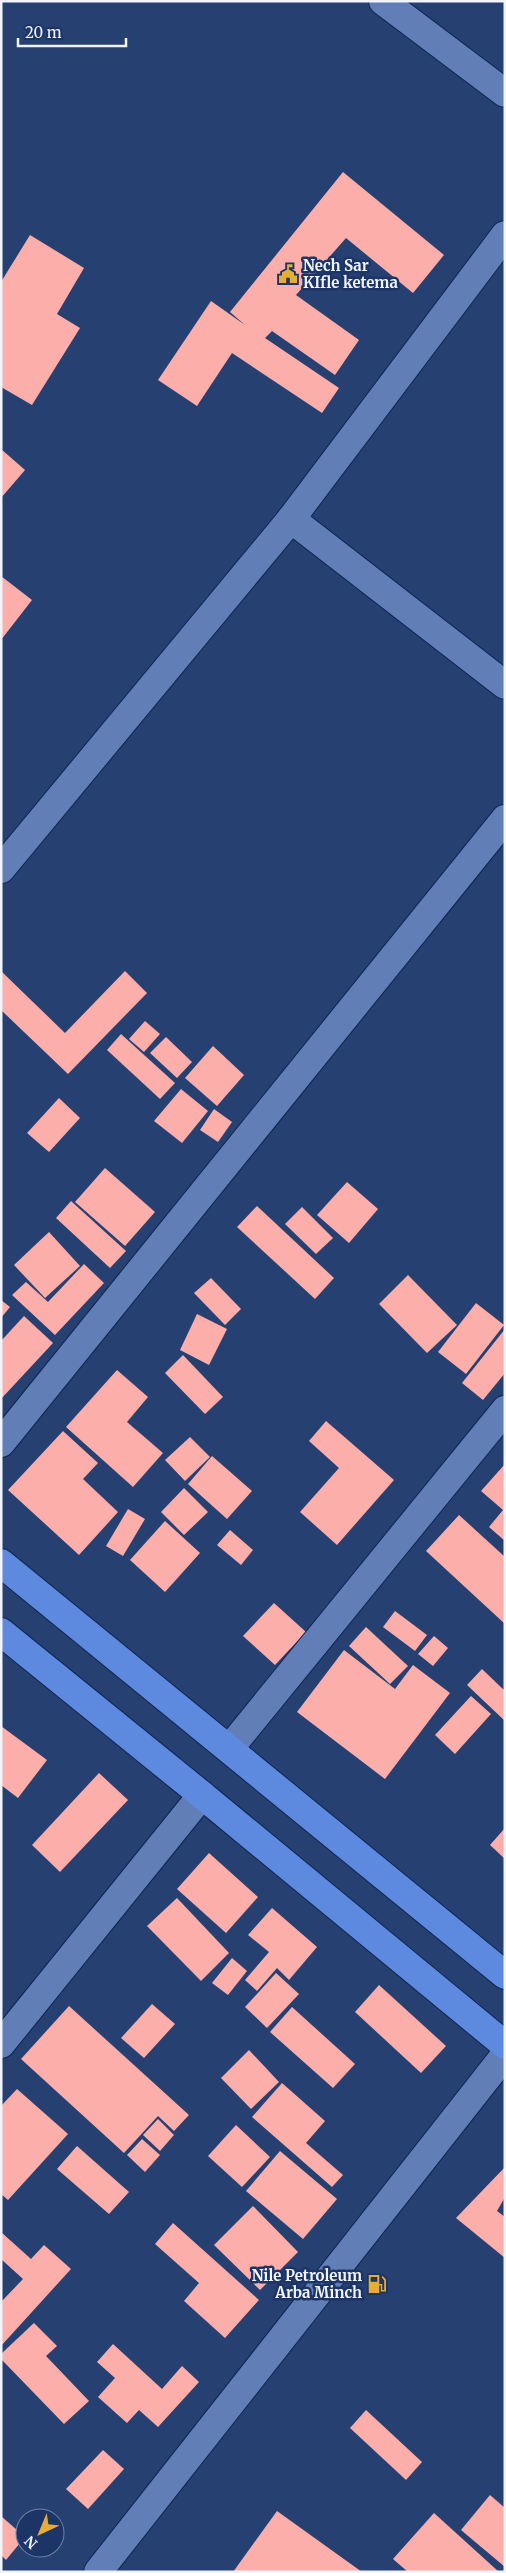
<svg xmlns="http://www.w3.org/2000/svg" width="506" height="2573" font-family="Merriweather,serif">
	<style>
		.building { fill: #fbaeaa }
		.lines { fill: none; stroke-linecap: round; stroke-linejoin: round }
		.minor-casing { stroke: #0d2554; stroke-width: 30 }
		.major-casing { stroke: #0d2554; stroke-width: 30 }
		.minor { stroke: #617eb6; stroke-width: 28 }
		.major { stroke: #5d89de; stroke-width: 28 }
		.labels { text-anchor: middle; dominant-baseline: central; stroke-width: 5; stroke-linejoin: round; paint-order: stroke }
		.poi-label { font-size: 15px; font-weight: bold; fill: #f1f4fb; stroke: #1c3566; text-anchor: start }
	</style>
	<rect width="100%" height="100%" fill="#264072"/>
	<g class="building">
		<polygon points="343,172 444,255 413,293 346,238 296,295 359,340 335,375 272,331 265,338 339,388 322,413 232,353 197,406 158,380 211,301 245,325 230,312"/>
		<polygon points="30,235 84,268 57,314 80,328 32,405 1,387 1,282"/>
		<polygon points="1,449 25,470 1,498"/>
		<polygon points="1,576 32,600 1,640"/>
		<polygon points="1,971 65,1033 125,971 147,993 68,1074 1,1010"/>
		<polygon points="145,1021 160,1034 144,1052 129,1039"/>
		<polygon points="121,1034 175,1083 160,1099 107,1050"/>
		<polygon points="166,1037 192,1062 177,1078 150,1053"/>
		<polygon points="213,1046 244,1075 217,1106 185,1078"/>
		<polygon points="181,1089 208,1111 182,1143 154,1121"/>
		<polygon points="59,1098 80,1118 49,1152 27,1133"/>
		<polygon points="214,1109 232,1122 218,1142 200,1130"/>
		<polygon points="105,1168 155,1212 125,1246 75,1202"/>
		<polygon points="347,1182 378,1209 349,1243 317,1215"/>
		<polygon points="71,1201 126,1251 110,1268 56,1218"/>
		<polygon points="257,1206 334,1278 315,1299 237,1227"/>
		<polygon points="302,1207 333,1238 316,1254 285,1224"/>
		<polygon points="49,1232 80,1266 45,1298 14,1265"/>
		<polygon points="84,1264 104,1283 55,1335 12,1295 26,1282 48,1302"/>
		<polygon points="408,1275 457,1325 427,1353 379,1304"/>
		<polygon points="211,1278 241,1309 225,1325 194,1293"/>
		<polygon points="1,1300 10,1307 1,1318"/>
		<polygon points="476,1303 504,1325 466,1374 438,1352"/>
		<polygon points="197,1314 227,1329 209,1365 180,1350"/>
		<polygon points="24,1316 53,1343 1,1399 1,1341"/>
		<polygon points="505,1329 505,1373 483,1400 462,1383"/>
		<polygon points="183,1355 223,1397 205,1414 165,1373"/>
		<polygon points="117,1370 148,1397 127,1422 163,1453 133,1487 66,1427"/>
		<polygon points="326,1421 394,1480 337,1545 300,1512 339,1468 309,1441"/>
		<polygon points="63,1431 98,1463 83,1479 118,1512 79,1555 8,1490"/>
		<polygon points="190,1437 210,1457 185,1481 165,1460"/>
		<polygon points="212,1456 252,1491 227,1519 188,1484"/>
		<polygon points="505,1464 505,1541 489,1527 503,1510 481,1491"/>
		<polygon points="184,1488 208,1512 184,1535 161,1512"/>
		<polygon points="128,1509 145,1519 123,1556 106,1546"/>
		<polygon points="459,1515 505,1557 505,1624 426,1551"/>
		<polygon points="165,1521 200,1553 165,1592 130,1560"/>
		<polygon points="230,1530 253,1550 241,1565 217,1545"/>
		<polygon points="274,1603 306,1632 275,1665 243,1636"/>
		<polygon points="395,1611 427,1635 415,1651 383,1627"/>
		<polygon points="366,1627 408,1666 390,1684 349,1646"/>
		<polygon points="434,1636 448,1648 433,1666 418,1654"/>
		<polygon points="344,1650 395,1689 413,1665 450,1693 385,1779 297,1712"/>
		<polygon points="482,1669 505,1691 505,1721 467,1685"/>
		<polygon points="471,1696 491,1714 455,1754 435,1735"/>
		<polygon points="1,1726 47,1760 18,1798 1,1785"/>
		<polygon points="99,1773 128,1800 60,1872 32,1845"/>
		<polygon points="505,1828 505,1859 490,1845"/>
		<polygon points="209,1853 258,1897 226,1933 177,1889"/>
		<polygon points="177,1898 229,1953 201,1981 147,1926"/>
		<polygon points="272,1908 317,1947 289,1980 277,1968 257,1991 245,1980 269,1952 248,1935"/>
		<polygon points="232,1958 247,1971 228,1995 212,1983"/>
		<polygon points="276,1973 299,1994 267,2028 245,2007"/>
		<polygon points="379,1985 446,2046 421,2073 355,2012"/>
		<polygon points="152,2004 175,2024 144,2058 121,2038"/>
		<polygon points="69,2006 189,2115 174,2131 158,2116 124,2153 21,2059"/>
		<polygon points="292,2007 355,2064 333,2088 270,2032"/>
		<polygon points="249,2050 279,2082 251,2109 221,2078"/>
		<polygon points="282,2083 325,2121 306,2143 343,2175 332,2187 252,2117"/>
		<polygon points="17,2089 68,2134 8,2200 1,2194 1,2106"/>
		<polygon points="158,2119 174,2135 160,2151 143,2135"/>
		<polygon points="236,2125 270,2157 242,2187 208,2156"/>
		<polygon points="142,2139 160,2155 145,2172 127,2155"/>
		<polygon points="77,2146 129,2192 109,2214 57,2169"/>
		<polygon points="280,2151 337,2199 303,2239 246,2191"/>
		<polygon points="505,2167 505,2197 497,2211 505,2217 505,2258 456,2218"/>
		<polygon points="253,2206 298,2252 260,2290 214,2245"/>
		<polygon points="173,2223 259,2300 225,2338 184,2301 199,2283 155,2244"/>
		<polygon points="1,2232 31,2259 44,2245 71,2269 1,2346 1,2302 23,2279 1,2259"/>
		<polygon points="34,2323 57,2346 46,2356 89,2401 64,2424 1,2359 1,2354"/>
		<polygon points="113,2344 162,2389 182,2366 199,2382 158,2427 139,2410 127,2423 98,2397 115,2378 97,2362"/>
		<polygon points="366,2410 422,2462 406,2480 350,2428"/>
		<polygon points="103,2450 124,2469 88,2509 66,2489"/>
		<polygon points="490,2495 505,2508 505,2567 461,2530"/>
		<polygon points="277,2511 362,2572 233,2572"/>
		<polygon points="434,2513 499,2572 408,2572 393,2559"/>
		<polygon points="1,2516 25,2537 6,2560 1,2555"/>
	</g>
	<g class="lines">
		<g class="minor-casing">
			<g id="minor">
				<polyline points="383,1 505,93"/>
				<polyline points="291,519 505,685"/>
				<polyline points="1,869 291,519 505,235"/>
				<polyline points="1,1443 505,819"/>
				<polyline points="229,1749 505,1410"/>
				<polyline points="1,2044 202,1795"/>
				<polyline points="98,2572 505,2055"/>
			</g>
		</g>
		<g class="major-casing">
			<g id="major">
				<polyline points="1,1563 505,1975"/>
				<polyline points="1,1632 202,1795 505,2045"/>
			</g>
		</g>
		<use href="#minor" class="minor"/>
		<use href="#major" class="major"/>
	</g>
	<defs>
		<g id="civic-bare" transform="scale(1.5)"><path d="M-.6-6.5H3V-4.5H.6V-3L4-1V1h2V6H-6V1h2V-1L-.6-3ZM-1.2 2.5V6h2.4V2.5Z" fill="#e4ad35" stroke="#1c3566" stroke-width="2.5" paint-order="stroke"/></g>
		<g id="fuel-bare" transform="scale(1.5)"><path d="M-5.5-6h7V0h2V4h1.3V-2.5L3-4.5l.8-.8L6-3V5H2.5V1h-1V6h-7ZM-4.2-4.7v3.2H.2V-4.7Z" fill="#e4ad35" stroke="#1c3566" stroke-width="2.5" paint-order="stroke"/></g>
	</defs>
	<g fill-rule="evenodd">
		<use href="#civic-bare" x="288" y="274"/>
		<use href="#fuel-bare" x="377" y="2284"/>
	</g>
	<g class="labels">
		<g class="poi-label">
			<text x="303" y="265">Nech Sar<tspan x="303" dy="17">KIfle ketema</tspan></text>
			<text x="362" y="2275" text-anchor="end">Nile Petroleum<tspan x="362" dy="17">Arba Minch</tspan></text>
		</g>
	</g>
	<rect width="506" height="2573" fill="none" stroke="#f1f4fb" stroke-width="5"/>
	<g transform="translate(40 2533) rotate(224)"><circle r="24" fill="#1c3566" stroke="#7181a2"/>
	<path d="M0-4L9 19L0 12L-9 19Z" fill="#e4ad35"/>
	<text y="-8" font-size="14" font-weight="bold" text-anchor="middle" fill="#f1f4fb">N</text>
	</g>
	<path d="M18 38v8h108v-8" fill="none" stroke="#f1f4fb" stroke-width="2.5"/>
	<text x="25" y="38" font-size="15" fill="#f1f4fb" stroke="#1c3566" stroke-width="4" paint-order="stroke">20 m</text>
</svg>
